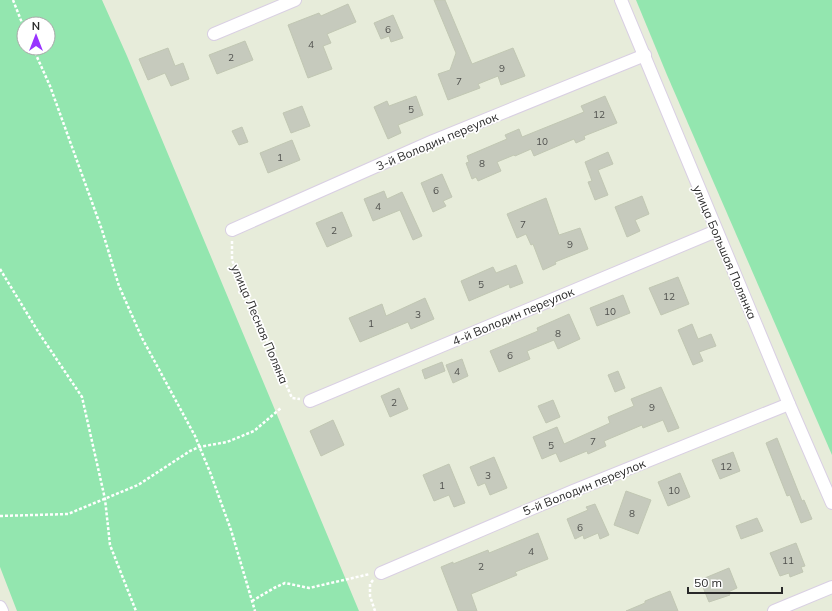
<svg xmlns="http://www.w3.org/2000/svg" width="832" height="611" font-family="Mulish,sans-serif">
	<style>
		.green { fill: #93e6af; fill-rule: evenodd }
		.building { fill: #c6cabd; stroke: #c1c7b3 }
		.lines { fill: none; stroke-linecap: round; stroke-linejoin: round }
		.minor-casing { stroke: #d9cfe3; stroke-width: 14 }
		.path { stroke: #fff; stroke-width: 2.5; stroke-dasharray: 3 2; stroke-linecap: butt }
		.minor { stroke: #fff; stroke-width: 12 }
		.labels { text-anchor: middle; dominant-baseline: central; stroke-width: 3.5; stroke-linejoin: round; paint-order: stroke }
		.number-label { font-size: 10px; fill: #50514e }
		.street-label { font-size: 12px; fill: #292929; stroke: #fff }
	</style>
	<rect width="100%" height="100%" fill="#e7ecda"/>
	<g class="green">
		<path d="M0,0H102L127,56L359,611H17L0,567ZM24,24H48V48H24Z"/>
		<polygon points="636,0 832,0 832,455 667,75"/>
	</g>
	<g class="building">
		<polygon points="434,0 445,0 472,64 513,48 525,76 501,85 498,76 478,84 480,88 448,100 438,74 450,70 456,53"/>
		<polygon points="348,4 356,22 327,34 331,43 323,46 332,69 308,78 288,25 319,13 321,16"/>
		<polygon points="393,15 403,38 391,42 389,36 381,39 374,23"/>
		<polygon points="245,41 253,60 217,74 209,55"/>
		<polygon points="168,48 175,66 183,63 189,79 171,86 165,73 148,80 139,59"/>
		<polygon points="416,96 423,115 398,125 401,133 388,139 374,107 387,101 389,106"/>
		<polygon points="605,96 617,123 584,136 585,139 576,143 574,139 534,156 531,149 515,156 514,155 497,162 501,171 478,181 476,177 472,179 466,163 469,162 467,156 507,139 505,135 519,129 522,137 584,112 581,106"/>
		<polygon points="302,106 310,126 291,133 283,113"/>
		<polygon points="242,127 248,142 239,145 232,131"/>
		<polygon points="292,140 300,160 268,173 260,153"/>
		<polygon points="608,152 613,164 598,170 608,195 595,200 588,182 592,181 585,162"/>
		<polygon points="442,174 452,197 443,201 446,206 433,212 421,183"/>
		<polygon points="384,191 387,199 402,192 422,236 413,240 400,210 373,221 364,199"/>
		<polygon points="642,196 649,214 635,220 640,231 627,237 615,207"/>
		<polygon points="546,198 559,235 580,228 588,249 555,262 556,264 543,270 533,244 531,245 526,234 517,238 507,214"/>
		<polygon points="342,212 352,236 327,247 316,223"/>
		<polygon points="516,265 523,283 510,288 509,284 469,301 461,281 493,267 496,273"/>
		<polygon points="678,277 689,304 661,315 649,288"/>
		<polygon points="623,295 630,313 597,326 590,308"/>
		<polygon points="425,298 434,319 411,329 408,322 360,342 349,318 382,304 386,316"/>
		<polygon points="569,314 580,339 558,349 554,340 527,351 530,359 499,372 490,351 538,331 537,328"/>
		<polygon points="692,324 698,339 711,334 716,346 699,352 703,361 693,365 678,330"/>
		<polygon points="462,359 468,376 453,383 446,365"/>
		<polygon points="442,362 445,371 425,379 422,370"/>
		<polygon points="618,371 625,388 615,392 608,375"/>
		<polygon points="661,387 679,428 668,432 663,420 643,428 642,425 604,441 606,446 588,454 587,451 560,462 556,453 542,459 533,437 557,427 564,444 610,423 608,417 634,406 631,399"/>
		<polygon points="399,388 408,409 390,417 381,396"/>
		<polygon points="553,400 560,417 546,423 538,406"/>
		<polygon points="333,420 344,445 321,456 310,431"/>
		<polygon points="777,438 802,501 804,500 812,519 801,523 790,495 787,496 766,443"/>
		<polygon points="733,452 740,471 720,479 712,460"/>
		<polygon points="494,457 507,488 490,495 485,483 478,486 470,467"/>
		<polygon points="449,464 465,503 454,507 449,495 434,501 423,475"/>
		<polygon points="680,473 690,497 668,506 658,482"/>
		<polygon points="626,491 651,500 638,534 614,525"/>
		<polygon points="595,504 609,535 600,539 598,533 584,539 583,535 575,539 567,519 588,510 586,507"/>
		<polygon points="757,518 763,531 741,539 736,526"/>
		<polygon points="538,533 548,559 515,572 517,575 471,594 477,611 458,611 441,567 453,562 453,564 488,550 489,553"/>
		<polygon points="796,543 805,566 801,567 803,572 790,577 789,573 780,576 770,553"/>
		<polygon points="729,568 737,588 728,592 730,595 709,602 700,580"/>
		<polygon points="670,591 678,611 626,611 645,603 645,601"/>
	</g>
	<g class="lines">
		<g class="minor-casing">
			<g id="minor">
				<polyline points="621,0 789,404 832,503"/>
				<polyline points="214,34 295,0"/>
				<polyline points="232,230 433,141 645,55"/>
				<polyline points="310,401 716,231"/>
				<polyline points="381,573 573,491 789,404"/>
				<polyline points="0,607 2,611"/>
				<polyline points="774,611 832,587"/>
			</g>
		</g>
		<g class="path">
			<polyline points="13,0 24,28"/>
			<polyline points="33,48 50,86 102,230 119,286 142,338 195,436 210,472 231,530 255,611"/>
			<polyline points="232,241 232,260 292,398 300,399"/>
			<polyline points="0,269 39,333 82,397 105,499 110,545 136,611"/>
			<polyline points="0,516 68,514 138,485 190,451 199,447 227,442 254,431 281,408"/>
			<polyline points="373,580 370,584 370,596 375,611"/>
			<polyline points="252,601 274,588 285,583 309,588 370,574"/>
		</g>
		<use href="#minor" class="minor"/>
	</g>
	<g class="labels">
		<g class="number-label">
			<text x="388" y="29">6</text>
			<text x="311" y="44">4</text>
			<text x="231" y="57">2</text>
			<text x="502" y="68">9</text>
			<text x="459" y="81">7</text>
			<text x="411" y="109">5</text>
			<text x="599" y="114">12</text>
			<text x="542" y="141">10</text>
			<text x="280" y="157">1</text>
			<text x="482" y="163">8</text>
			<text x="436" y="190">6</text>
			<text x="378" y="206">4</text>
			<text x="523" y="224">7</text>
			<text x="334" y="230">2</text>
			<text x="570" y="244">9</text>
			<text x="481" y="284">5</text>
			<text x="669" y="296">12</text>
			<text x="610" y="311">10</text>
			<text x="418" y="314">3</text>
			<text x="371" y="323">1</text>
			<text x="558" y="333">8</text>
			<text x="510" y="355">6</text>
			<text x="457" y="371">4</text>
			<text x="394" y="402">2</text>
			<text x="652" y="407">9</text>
			<text x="593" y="441">7</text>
			<text x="551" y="445">5</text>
			<text x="726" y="466">12</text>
			<text x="488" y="475">3</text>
			<text x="442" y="485">1</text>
			<text x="674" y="490">10</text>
			<text x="632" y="513">8</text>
			<text x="580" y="527">6</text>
			<text x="531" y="551">4</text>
			<text x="788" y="560">11</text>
			<text x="481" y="566">2</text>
		</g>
		<g class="street-label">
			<text transform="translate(437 141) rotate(-23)">3-й Володин переулок</text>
			<text transform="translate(725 252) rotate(67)">улица Большая Полянка</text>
			<text transform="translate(513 316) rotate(-23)">4-й Володин переулок</text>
			<text transform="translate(260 324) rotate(67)">улица Лесная Поляна</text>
			<text transform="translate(584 487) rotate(-22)">5-й Володин переулок</text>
		</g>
	</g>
	<g transform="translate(36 36)"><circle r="19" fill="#ffffff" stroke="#a9a9a9"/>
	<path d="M0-3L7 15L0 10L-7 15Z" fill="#9934ff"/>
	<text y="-6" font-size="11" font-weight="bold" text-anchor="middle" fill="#292929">N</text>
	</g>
	<path d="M688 587v6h94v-6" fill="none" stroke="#292929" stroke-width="2"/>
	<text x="694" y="587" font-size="12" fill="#292929" stroke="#ffffff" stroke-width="3" paint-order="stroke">50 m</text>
</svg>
